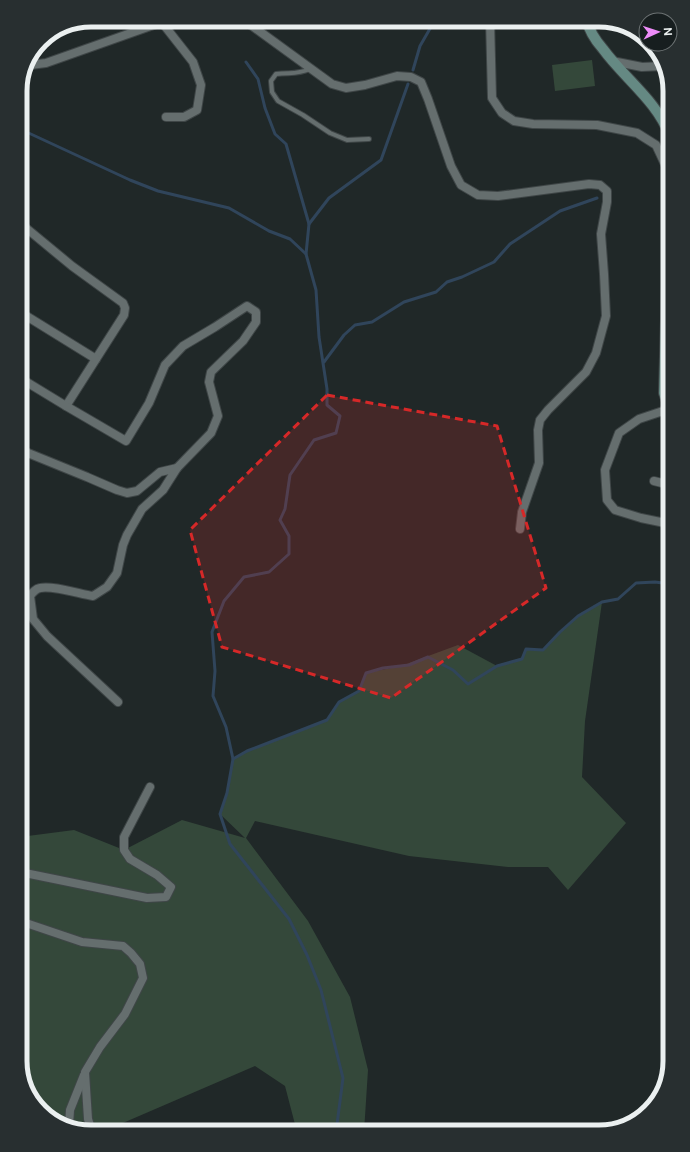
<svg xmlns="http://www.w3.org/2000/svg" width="690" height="1152" font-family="'Public Sans',sans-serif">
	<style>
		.green { fill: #34483a }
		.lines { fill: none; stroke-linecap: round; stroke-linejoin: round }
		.stream { stroke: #30455b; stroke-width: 3 }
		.lane-casing { stroke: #3f4647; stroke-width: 6 }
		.street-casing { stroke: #3f4647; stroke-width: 10 }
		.secondary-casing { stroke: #3f4647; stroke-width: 12 }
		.lane { stroke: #656e6e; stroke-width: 4 }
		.street { stroke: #656e6e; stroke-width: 8 }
		.secondary { stroke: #658983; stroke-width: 10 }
		.marked { fill: #d62828; fill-opacity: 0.2; stroke: #d62828; stroke-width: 3; stroke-dasharray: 8 5; stroke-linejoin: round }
		.rim { fill: none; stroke: #ebf0f0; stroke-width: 5 }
	</style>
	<rect width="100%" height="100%" fill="#202828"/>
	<g class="green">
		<polygon points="592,60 595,86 555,91 552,65"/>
		<polygon points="602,602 585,721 582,777 626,823 568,890 548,867 508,867 409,856 255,821 246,838 308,921 350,997 368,1070 364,1132 297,1132 285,1086 255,1066 102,1132 86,1132 51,1120 27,1092 20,1061 20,837 74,830 124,850 182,820 245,838 220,814 227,793 233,759 247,751 327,720 339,702 359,691 366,673 401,666 458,645 497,666 522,659 526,649 543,650 560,632 578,616"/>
	</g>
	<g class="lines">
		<g class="stream">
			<polyline points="246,62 258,79 265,108 275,134 286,144 309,224"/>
			<polyline points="413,70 420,46 435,20"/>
			<polyline points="20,129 130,180 158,191 229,208 269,231 290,239 306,254 316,290 319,337 327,389 327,405 340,416 336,433 314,440 290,475 285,509 280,520 289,536 289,554 269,572 244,577 224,601 212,632 215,671 213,696 226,727 233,759 227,793 220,814 230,844 289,919 307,955 321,990 343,1078 336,1132"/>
			<polyline points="306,254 309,224 329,198 381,160 408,84"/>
			<polyline points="324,362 344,335 355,325 372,322 404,302 436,292 447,282 462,277 494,262 510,244 560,211 597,198"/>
			<polyline points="233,759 247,751 327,720 339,702 359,691 366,673 383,668 409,665 428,657 453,670 468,684 497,666 522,659 526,649 543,650 560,632 578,616 602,602 618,599 636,583 655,582 670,584"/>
		</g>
		<g class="lane-casing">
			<path id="lane" d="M310,69C296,75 290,72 276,74L271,81L272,92L278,101L303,115L330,133L347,140L369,139"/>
		</g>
		<g class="street-casing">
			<g id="street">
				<polyline points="160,20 193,62 201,85 197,110 184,117 166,117"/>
				<polyline points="244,20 332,84 346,88 365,85 397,76 411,77 421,82 428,99 451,166 461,185 478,195 498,196 589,184 600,185 607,191 607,202 601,234 604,274 606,316 596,353 586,372 548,410 540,420 538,430 539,463 522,512 520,529"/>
				<polyline points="490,20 492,98 502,113 514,121 533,124 597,125 637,133 656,145 670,175"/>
				<polyline points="612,61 642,67 664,66"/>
				<polyline points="30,65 46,63 162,22"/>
				<polyline points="20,223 72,266 123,303 125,308 124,315 66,406"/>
				<polyline points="20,312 96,359"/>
				<polyline points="669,409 639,419 619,433 605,470 607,500 615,510 641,518 670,524"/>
				<polyline points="20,449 28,453 87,477 117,490 127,493 137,491 160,472 177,468 211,433 218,416 209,382 211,372 243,341 256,322 256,312 247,306 215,327 183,346 165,365 149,403 126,441 66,406 20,378"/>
				<polyline points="654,481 670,485"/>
				<path d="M118,702L47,636L33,619L30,596C33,592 35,589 40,588C52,585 80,594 93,596L107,587L117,573L123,545L127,535L142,509L163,490L177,468"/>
				<polyline points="20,872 147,898 166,897 171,887 157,875 130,859 124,850 124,837 150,787"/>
				<polyline points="20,921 82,942 123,946 131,953 140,964 143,978 125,1014 100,1047 85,1072 88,1119 92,1132"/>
				<polyline points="69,1126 70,1110 84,1075"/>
			</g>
		</g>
		<g class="secondary-casing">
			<g id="secondary">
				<path d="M587,20C589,31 596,41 603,49C625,79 657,101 670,136"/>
				<polyline points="670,410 664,393 668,246 670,230"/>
			</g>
		</g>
		<use href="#lane" class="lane"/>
		<use href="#street" class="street"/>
		<use href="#secondary" class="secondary"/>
	</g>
	<path class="marked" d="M327,395L497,426L546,588L391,698L222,647L190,530Z"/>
	<path d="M0 0H690V1152H0ZM91 27H599A64 64 0 0 1 663 91V1061A64 64 0 0 1 599 1125H91A64 64 0 0 1 27 1061V91A64 64 0 0 1 91 27Z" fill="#282f30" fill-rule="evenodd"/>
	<path class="rim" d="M91 27H599A64 64 0 0 1 663 91V1061A64 64 0 0 1 599 1125H91A64 64 0 0 1 27 1061V91A64 64 0 0 1 91 27Z"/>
	<g transform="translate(658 32) rotate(87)"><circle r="19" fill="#171e1f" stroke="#6c7273"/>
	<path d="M0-3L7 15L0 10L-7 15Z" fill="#ee8cf9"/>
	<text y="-6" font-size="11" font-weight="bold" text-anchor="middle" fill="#ebf0f0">N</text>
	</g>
</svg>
